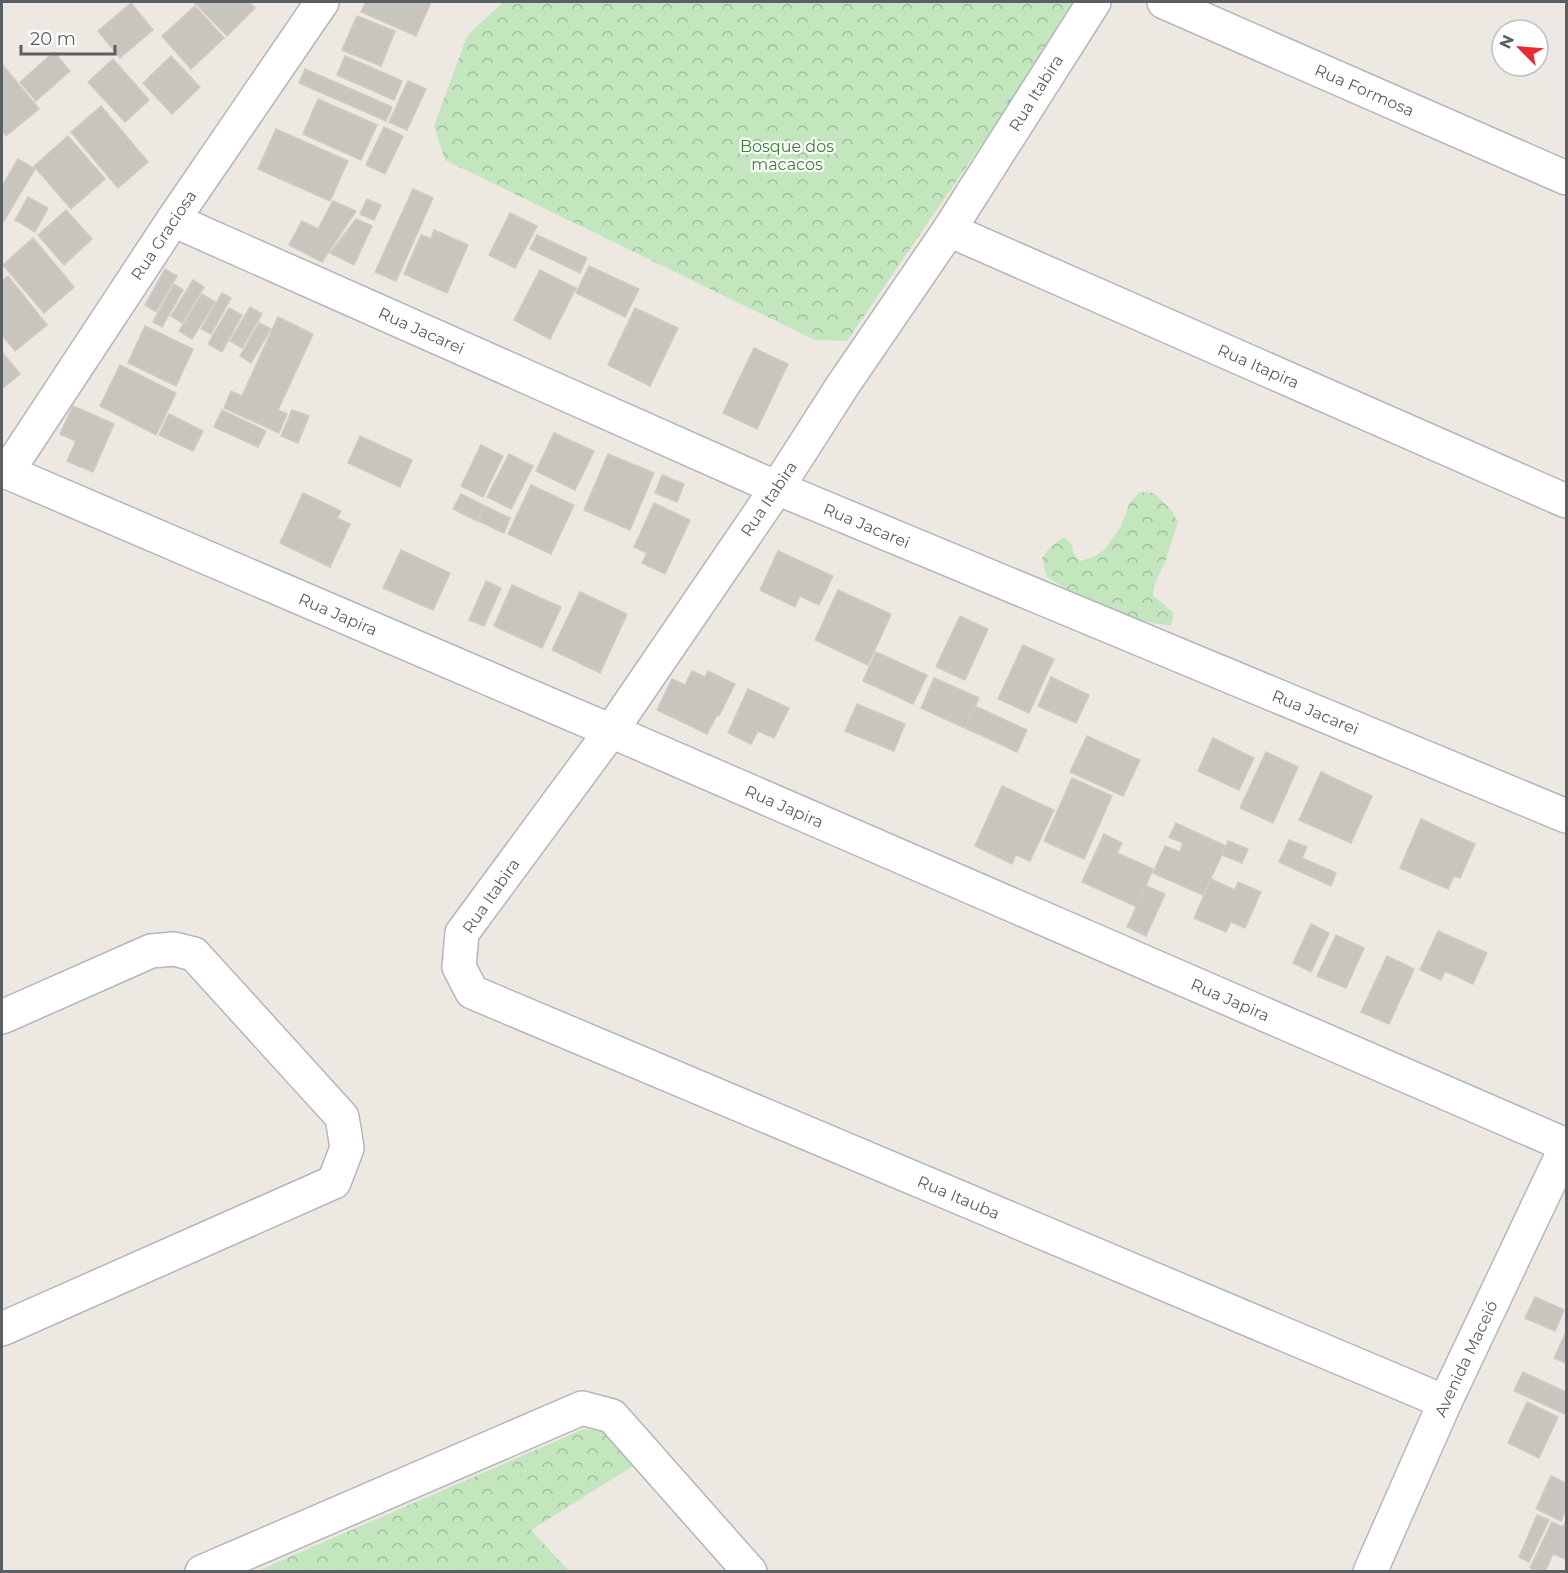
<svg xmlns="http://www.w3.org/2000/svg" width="1568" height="1573" font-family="Montserrat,sans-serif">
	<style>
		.forest { fill: url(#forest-crowns) }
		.building { fill: #c8c4be; stroke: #d2cac0; stroke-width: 1.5 }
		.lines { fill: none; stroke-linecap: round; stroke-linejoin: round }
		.street-casing { stroke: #b3b6ba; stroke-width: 36 }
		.secondary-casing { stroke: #b4b8bd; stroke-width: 36 }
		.street { stroke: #fff; stroke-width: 33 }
		.secondary { stroke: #fff; stroke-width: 33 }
		.labels { text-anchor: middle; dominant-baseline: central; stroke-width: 4.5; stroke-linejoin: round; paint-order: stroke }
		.street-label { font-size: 16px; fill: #5a5f63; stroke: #fff }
		.park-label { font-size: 16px; fill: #3a8233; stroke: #fff }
	</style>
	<defs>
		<pattern id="forest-crowns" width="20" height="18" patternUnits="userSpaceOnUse" patternTransform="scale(1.5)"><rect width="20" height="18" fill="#c3e6be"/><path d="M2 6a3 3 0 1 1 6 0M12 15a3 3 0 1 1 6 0" fill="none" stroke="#a1be9e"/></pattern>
	</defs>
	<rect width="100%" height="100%" fill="#ede9e2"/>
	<g class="forest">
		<polygon points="503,2 1079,2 847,341 815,340 445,160 434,126 467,36"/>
		<polygon points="1140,492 1154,493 1172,511 1178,522 1166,560 1155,583 1153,595 1174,613 1171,626 1135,620 1101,605 1087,597 1070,591 1055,582 1047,577 1042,558 1050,547 1064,537 1072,545 1073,553 1080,561 1093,557 1104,550 1121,526 1130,502"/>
		<polygon points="584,1429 599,1430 613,1434 641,1461 531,1530 569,1571 255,1572"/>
	</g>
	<g class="building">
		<polygon points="194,2 249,2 255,8 227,36"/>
		<polygon points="366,2 431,2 416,36 361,12"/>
		<polygon points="131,3 153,30 120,58 98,31"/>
		<polygon points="195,6 224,38 191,69 162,36"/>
		<polygon points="357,16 395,31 381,66 342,50"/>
		<polygon points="54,52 70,71 36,101 20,82"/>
		<polygon points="171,56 200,87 172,114 143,83"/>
		<polygon points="345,56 402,81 394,100 337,75"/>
		<polygon points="113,59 149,100 125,122 88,82"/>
		<polygon points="2,64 39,109 6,136 2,131"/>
		<polygon points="305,69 392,107 386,121 299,83"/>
		<polygon points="408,81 426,89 407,130 389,122"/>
		<polygon points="318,99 377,125 361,160 303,134"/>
		<polygon points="101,106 148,162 118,188 71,132"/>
		<polygon points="384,127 403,136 385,174 366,165"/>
		<polygon points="276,129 348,161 330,201 258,169"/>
		<polygon points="68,136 105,179 71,209 34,166"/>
		<polygon points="18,159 35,169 2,224 2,186"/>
		<polygon points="413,189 433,198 396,281 375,272"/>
		<polygon points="28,197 48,208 35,232 15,220"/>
		<polygon points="367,199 381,205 374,220 360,214"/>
		<polygon points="333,201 356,211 322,262 289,245 302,221 318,229"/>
		<polygon points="66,210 92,239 64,265 38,235"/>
		<polygon points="510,213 537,226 515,268 489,255"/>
		<polygon points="356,219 372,226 354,265 330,253"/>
		<polygon points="434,230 468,245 447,293 404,274 421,235 431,239"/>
		<polygon points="537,235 587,258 580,273 530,249"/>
		<polygon points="33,238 74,287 44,313 3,265"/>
		<polygon points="589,266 639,289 625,317 576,293"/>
		<polygon points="165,269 177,276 156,312 145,305"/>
		<polygon points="540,270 576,288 550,339 514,320"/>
		<polygon points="8,276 47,325 15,351 2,335 2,281"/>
		<polygon points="193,280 204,287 182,323 171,316"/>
		<polygon points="174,284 183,290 162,327 153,322"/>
		<polygon points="222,293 231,298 211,334 201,329"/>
		<polygon points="202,294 215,302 192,339 179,331"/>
		<polygon points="250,307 262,314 242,348 230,341"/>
		<polygon points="229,308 242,315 222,352 208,344"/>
		<polygon points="635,308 678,328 650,386 608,365"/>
		<polygon points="278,317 313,334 278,410 287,414 279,433 224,408 231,391 242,396"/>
		<polygon points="259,323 271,329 251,363 240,356"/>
		<polygon points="145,326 193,349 176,386 128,363"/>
		<polygon points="754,348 788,364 757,429 723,413"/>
		<polygon points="2,352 20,374 2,389"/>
		<polygon points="120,365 176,393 156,435 100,406"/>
		<polygon points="73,406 114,424 93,472 67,461 76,441 60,434"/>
		<polygon points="222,410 266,431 258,447 214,427"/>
		<polygon points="292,410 309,416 298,443 281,436"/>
		<polygon points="169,414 203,431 193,451 159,435"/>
		<polygon points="554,433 594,451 575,490 536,471"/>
		<polygon points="360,436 412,460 400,487 348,463"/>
		<polygon points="481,445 503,456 483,497 461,486"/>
		<polygon points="509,454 533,466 511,509 487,497"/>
		<polygon points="608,454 654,473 630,530 584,510"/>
		<polygon points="662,475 684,484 677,502 655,493"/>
		<polygon points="531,485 574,505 551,554 508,534"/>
		<polygon points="303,493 341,511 337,518 350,524 330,567 280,543"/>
		<polygon points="461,494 485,506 477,521 453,509"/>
		<polygon points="654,503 690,520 665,574 642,563 647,553 634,547"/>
		<polygon points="485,506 510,518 504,533 478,521"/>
		<polygon points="401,550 450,573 433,610 383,588"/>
		<polygon points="778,551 833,576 819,605 800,596 795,607 760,590"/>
		<polygon points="486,581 501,588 484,626 469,620"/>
		<polygon points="512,585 561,607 542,648 494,626"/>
		<polygon points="838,590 891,614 868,665 815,640"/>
		<polygon points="580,592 627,614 600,673 552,650"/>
		<polygon points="960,616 988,629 965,680 936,667"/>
		<polygon points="1023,645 1054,659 1029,713 998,699"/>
		<polygon points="876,652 927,675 913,704 863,681"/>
		<polygon points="692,671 705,677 708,671 735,684 719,716 717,715 707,734 657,710 672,679 685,685"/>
		<polygon points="1051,677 1089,695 1076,723 1038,706"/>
		<polygon points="934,678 979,698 965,728 921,708"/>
		<polygon points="748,689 789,708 774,738 758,731 751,744 728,733"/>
		<polygon points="857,704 905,724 894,751 845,731"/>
		<polygon points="975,706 1027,730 1017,752 965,728"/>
		<polygon points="1087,736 1140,760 1123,796 1070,772"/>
		<polygon points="1213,738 1254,758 1239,790 1198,771"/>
		<polygon points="1266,752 1298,767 1273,823 1240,808"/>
		<polygon points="1321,772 1372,796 1351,843 1299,820"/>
		<polygon points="1072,778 1112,796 1084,859 1044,841"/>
		<polygon points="1002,786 1054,810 1030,861 1016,855 1012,864 975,846"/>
		<polygon points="1421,819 1475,844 1460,878 1454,876 1448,889 1400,868"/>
		<polygon points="1176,823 1226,846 1203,895 1153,873 1165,846 1180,852 1183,843 1169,837"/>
		<polygon points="1104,834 1122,843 1117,853 1153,869 1137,907 1082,882"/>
		<polygon points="1289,840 1307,847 1302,858 1336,873 1331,886 1279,862"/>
		<polygon points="1228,841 1248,849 1242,863 1222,855"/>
		<polygon points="1211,879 1235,890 1238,882 1261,892 1245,928 1231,922 1226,932 1194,918"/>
		<polygon points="1146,886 1165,894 1146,936 1127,927"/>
		<polygon points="1311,924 1329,933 1311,972 1293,963"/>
		<polygon points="1438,931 1487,953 1473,984 1445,971 1441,980 1420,970"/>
		<polygon points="1336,935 1364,948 1346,988 1317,976"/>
		<polygon points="1387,956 1414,969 1389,1024 1361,1012"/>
		<polygon points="1535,1297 1564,1310 1555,1331 1525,1318"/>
		<polygon points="1566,1332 1566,1363 1554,1358"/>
		<polygon points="1523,1372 1566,1392 1566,1411 1565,1414 1514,1391"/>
		<polygon points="1527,1402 1558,1417 1539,1458 1508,1443"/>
		<polygon points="1551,1476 1566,1483 1566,1510 1561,1521 1536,1509"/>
		<polygon points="1537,1515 1549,1520 1529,1562 1519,1557"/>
		<polygon points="1566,1520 1566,1555 1565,1559 1553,1554 1545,1572 1537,1572 1530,1568 1552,1522 1563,1527"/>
	</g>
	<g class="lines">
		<g class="street-casing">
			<g id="street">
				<path id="s1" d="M1094,2L949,230L843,385L777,488L611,731L462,933L459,967L472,992L1445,1402"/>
				<path id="s2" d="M1164,2L1566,178"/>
				<path id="s3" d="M173,220L777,488L1566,816"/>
				<path id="s4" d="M949,230L1566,501"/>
				<path id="s5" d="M2,466L7,472L611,731L1566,1145"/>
				<path id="s6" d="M7,472L173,220L322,2"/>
				<polyline points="2,1017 151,951 174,949 194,954 342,1117 347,1148 334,1182 2,1329"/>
				<polyline points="202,1572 582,1408 612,1416 750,1572"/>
			</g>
		</g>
		<g class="secondary-casing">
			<g id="secondary">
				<path id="s7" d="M1370,1572L1445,1402L1566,1147"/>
			</g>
		</g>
		<use href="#street" class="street"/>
		<use href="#secondary" class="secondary"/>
	</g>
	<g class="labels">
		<g class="street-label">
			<text stroke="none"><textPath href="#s2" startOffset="219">Rua Formosa</textPath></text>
			<text transform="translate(1036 93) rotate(-58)">Rua Itabira</text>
			<text stroke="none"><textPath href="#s6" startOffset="284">Rua Graciosa</textPath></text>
			<text stroke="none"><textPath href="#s3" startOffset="272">Rua Jacarei</textPath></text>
			<text stroke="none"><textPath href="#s4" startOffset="338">Rua Itapira</textPath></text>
			<text transform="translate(769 499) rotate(-56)">Rua Itabira</text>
			<text stroke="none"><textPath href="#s3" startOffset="758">Rua Jacarei</textPath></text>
			<text stroke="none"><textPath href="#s5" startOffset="368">Rua Japira</textPath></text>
			<text stroke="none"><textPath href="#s3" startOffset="1244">Rua Jacarei</textPath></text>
			<text stroke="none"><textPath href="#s5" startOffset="854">Rua Japira</textPath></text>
			<text transform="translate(491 896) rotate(-55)">Rua Itabira</text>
			<text stroke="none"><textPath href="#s5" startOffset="1340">Rua Japira</textPath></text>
			<text stroke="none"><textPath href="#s1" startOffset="1716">Rua Itauba</textPath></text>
			<text stroke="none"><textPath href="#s7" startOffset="234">Avenida Maceió</textPath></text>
		</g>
		<g class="park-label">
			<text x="787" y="146">Bosque dos<tspan x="787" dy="18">macacos</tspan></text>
		</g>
	</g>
	<rect width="1568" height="1573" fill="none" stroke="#5a5f63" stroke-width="6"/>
	<g transform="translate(1520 48) rotate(295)"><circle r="28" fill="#ffffff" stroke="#bdbfc1" stroke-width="1.5"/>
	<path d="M0-4.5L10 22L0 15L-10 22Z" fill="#ea2b35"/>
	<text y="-9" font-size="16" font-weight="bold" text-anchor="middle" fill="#5a5f63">N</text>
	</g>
	<path d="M21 45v9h94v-9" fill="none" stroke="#5a5f63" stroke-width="3"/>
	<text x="30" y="45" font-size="18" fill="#5a5f63" stroke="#ffffff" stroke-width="4.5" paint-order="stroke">20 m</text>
</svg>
